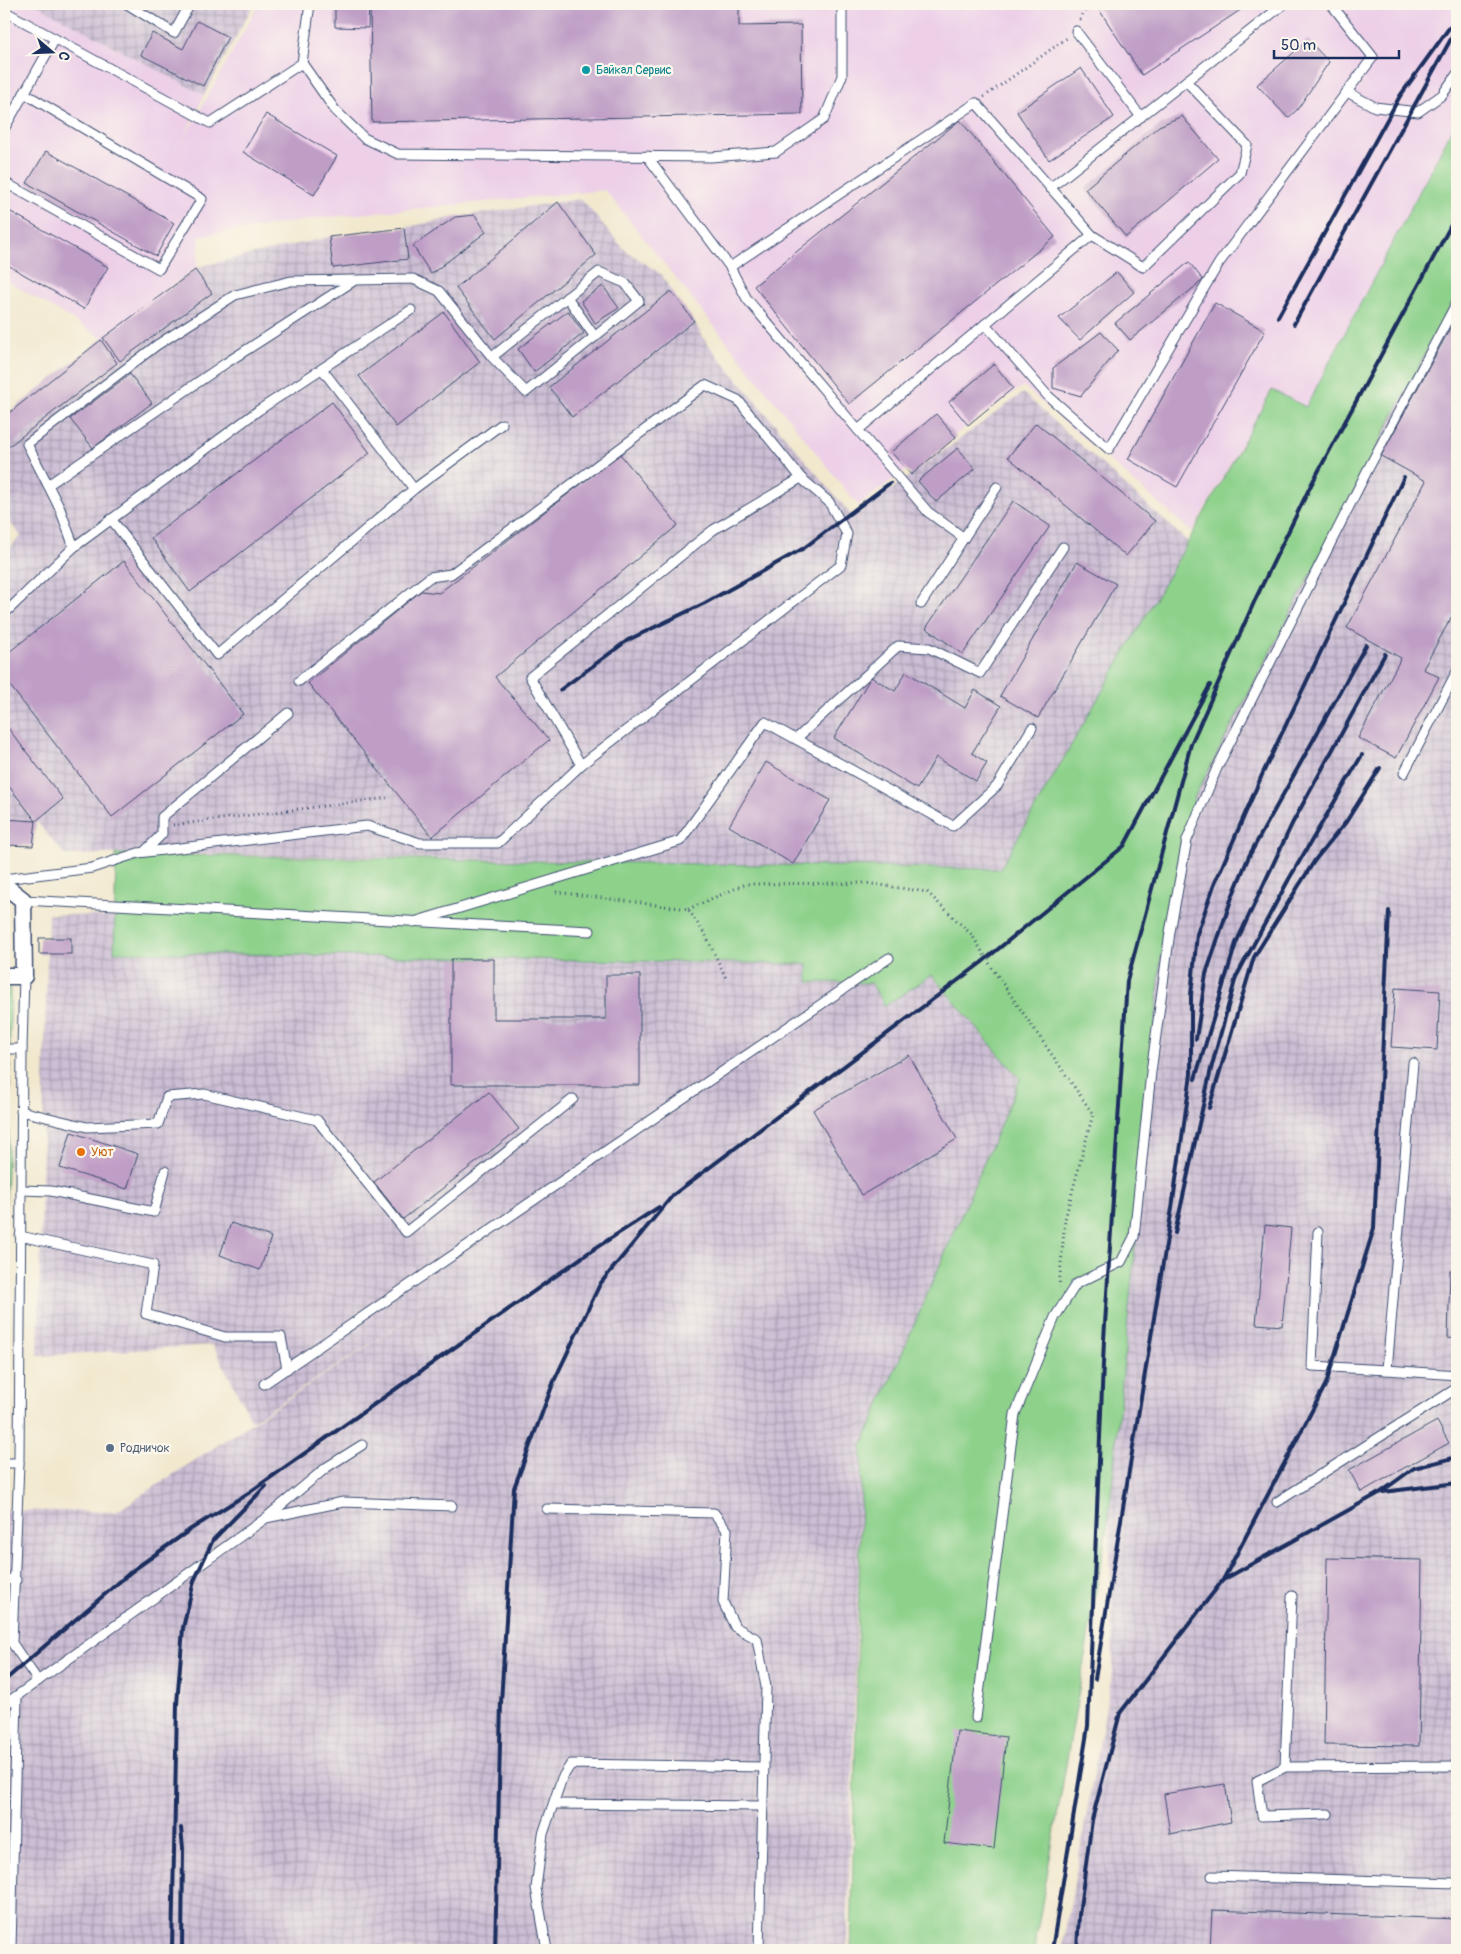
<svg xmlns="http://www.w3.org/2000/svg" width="1461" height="1954" font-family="Pangolin,sans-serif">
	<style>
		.built { fill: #edd0e8 }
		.industrial { fill: url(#industrial-grid) }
		.grass { fill: #8dd18b; stroke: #548074 }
		.building { fill: #bf9ec6 }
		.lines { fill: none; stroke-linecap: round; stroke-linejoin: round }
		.service-casing { stroke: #3b4b6f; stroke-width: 11 }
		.minor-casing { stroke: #3b4b6f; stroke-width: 19 }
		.path { stroke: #3b4b6f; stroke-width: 3; stroke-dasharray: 1 4; stroke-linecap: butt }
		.service { stroke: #fff; stroke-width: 9 }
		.minor { stroke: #fff; stroke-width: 16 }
		.rail { stroke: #1b2f5e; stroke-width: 4 }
		.culture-dot { fill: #0f9aa8; stroke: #fbf7ec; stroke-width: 2 }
		.food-dot { fill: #e8710a; stroke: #fbf7ec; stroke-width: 2 }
		.service-dot { fill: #5c6f8a; stroke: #fbf7ec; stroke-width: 2 }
		.labels { text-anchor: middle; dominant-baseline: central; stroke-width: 4.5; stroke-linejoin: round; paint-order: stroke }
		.culture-label { font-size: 12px; fill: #0d838f; stroke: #fbf7ec; text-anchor: start }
		.food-label { font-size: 12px; fill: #c56008; stroke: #fbf7ec; text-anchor: start }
		.service-label { font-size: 12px; fill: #4e5e75; stroke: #fbf7ec; text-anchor: start }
	</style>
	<defs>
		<pattern id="industrial-grid" width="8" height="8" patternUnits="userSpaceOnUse" patternTransform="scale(1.25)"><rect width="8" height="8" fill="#ccbed4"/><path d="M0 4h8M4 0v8" fill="none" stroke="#a59baf"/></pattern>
	</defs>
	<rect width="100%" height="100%" fill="#fbf7ec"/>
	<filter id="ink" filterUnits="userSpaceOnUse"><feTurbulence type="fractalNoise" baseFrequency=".02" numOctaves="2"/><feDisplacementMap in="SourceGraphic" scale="10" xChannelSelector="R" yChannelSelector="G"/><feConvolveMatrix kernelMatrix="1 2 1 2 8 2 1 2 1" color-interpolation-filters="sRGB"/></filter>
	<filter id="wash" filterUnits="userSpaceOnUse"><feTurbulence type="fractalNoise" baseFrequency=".0096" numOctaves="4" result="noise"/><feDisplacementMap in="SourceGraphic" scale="20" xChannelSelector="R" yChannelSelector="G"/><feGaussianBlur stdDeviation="1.12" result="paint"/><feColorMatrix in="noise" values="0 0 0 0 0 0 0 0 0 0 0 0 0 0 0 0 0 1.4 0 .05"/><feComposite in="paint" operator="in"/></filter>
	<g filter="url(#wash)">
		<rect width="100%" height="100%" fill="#f1e8ce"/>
		<polygon class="built" points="4,4 35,4 204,95 182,142 259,4 1457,4 1457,120 1306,408 1272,390 1192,532 1023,386 858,505 605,190 320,218 200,236 197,267 103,338 4,279"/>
		<g class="industrial">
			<polygon points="35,4 254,4 204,95"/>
			<polygon points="581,199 624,249 662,275 671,291 694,321 706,342 853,517 1023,393 1188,542 1000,869 138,853 65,855 36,821 4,819 4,554 21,536 4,515 4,417 103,338 195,270 197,267 329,237 404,228 455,217"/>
			<polygon points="1457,293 1457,1950 1062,1950 1113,1668 1109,1517 1151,1079 1160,964 1194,798"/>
			<polygon points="48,914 114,917 114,952 808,964 808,982 871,983 931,975 1020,1079 862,1446 847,1950 4,1950 4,1510 116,1512 519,1247 252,1421 213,1345 38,1356"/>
		</g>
		<g class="grass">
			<polygon points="1457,120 1457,293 1194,798 1160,964 1151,1079 1109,1517 1034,1950 851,1950 862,1446 1020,1079 932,975 885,1006 871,983 808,982 808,964 114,952 116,854 1000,869 1188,542 1272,390 1306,407"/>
			<polygon points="4,988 10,988 10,1111 4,1237"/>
		</g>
		<g id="blocks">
			<g class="building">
				<polygon points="335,4 369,4 368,28 335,27"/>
				<polygon points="370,4 739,4 739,26 801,25 802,114 372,122"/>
				<polygon points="1105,4 1243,4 1245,7 1142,75 1098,8"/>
				<polygon points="197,21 228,37 203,86 141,55 152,33 183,49"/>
				<polygon points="1308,40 1329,62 1297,110 1288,118 1257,85"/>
				<polygon points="1081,68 1114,117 1049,160 1017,112"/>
				<polygon points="266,114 337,156 314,195 243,152"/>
				<polygon points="1182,116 1218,159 1126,237 1085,189 1159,126"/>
				<polygon points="960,120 1055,237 849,404 754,286"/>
				<polygon points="46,151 174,223 156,256 27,183"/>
				<polygon points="558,202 596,255 495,339 456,288"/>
				<polygon points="4,208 108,267 84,309 4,263"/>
				<polygon points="475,215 486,232 431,274 413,246 455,217"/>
				<polygon points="404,228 408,259 333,268 329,237"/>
				<polygon points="1189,262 1203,280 1130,340 1115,323"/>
				<polygon points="195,270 212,293 120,361 103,338"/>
				<polygon points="1117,272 1134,292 1080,340 1059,318"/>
				<polygon points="603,286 619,308 595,323 581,301"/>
				<polygon points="671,291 694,321 572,417 549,387"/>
				<polygon points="1215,303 1265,331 1177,487 1128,459"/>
				<polygon points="568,311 584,333 534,372 518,349"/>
				<polygon points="444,312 480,362 396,427 359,376"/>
				<polygon points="1454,321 1457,322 1457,422 1451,433 1457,436 1457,607 1423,669 1439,677 1396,758 1358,738 1401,658 1347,628 1426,481 1381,456"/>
				<polygon points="1101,332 1118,350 1081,396 1053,388 1053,368"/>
				<polygon points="101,340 117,363 4,450 4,417"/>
				<polygon points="994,364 1013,388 968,425 949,402"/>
				<polygon points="130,374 152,403 93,448 70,419"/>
				<polygon points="332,402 370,453 190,592 151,538"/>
				<polygon points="936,414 956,437 911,475 891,452"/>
				<polygon points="1036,423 1155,521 1126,556 1008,457"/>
				<polygon points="958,448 975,469 936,502 918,481"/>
				<polygon points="620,454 678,525 495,677 549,740 432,837 308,683 421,591 439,593"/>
				<polygon points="1013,501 1050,526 963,654 926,628"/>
				<polygon points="124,561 243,714 112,817 4,678 4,656"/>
				<polygon points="1077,562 1116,584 1038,718 1000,696"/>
				<polygon points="906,672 965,708 975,690 1001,706 972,753 987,763 976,781 936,757 917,789 834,738 871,677 895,691"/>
				<polygon points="4,723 63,799 36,821 4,780"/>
				<polygon points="766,762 830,800 793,864 729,826"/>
				<polygon points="4,819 36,821 33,846 4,845"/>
				<rect x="39" y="938" width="32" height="16"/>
				<polygon points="451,959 494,959 494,1019 606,1019 606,975 640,975 640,1085 451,1085"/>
				<polygon points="1395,988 1440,991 1437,1050 1391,1047"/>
				<polygon points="909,1055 957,1139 862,1195 813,1110"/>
				<polygon points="489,1092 519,1129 403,1219 374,1182"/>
				<polygon points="71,1132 138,1154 127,1189 60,1168"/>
				<polygon points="231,1223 271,1237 260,1270 220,1255"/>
				<polygon points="1265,1225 1291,1228 1282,1326 1256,1324"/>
				<polygon points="1450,1271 1457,1271 1457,1339 1448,1338"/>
				<polygon points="1437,1421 1449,1443 1361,1492 1349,1470"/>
				<polygon points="1327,1558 1422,1560 1419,1746 1324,1745"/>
				<polygon points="957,1731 1006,1737 994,1849 944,1843"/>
				<polygon points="1225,1784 1231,1822 1170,1834 1164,1794"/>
				<polygon points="1212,1910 1457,1919 1457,1950 1210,1950"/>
			</g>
		</g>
	</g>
	<g filter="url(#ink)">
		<use href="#blocks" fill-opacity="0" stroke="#3b4b6f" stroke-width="1"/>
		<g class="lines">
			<g class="service-casing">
				<g id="service">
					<polyline points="127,4 174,33 190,4"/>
					<polyline points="4,11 210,123 302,63 310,4"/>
					<polyline points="1076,31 1141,117"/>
					<polyline points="302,63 335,110 364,138 398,154 711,157 776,152 824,119 842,76 842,4"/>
					<polyline points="1347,92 1375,107 1418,112 1442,95 1457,74"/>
					<polyline points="4,129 55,39"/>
					<polyline points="647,156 730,267 747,299 858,430 1092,235 976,103 730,267"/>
					<polyline points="4,182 159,269 202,199 24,93"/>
					<polyline points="1050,188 1284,4"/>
					<polyline points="1092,235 1143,267 1240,173 1247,145 1186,81"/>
					<polyline points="567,297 595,337"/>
					<polyline points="985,324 1047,395 1109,449 1219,263 1373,57 1331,4"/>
					<polyline points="322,369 414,489"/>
					<polyline points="858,430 928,512 964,538"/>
					<polyline points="48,485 27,444 157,345 235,295 291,281 354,280"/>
					<polyline points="111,519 217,655 414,489 502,424"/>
					<polyline points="74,547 259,410 411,310"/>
					<polyline points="921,604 997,487"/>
					<polyline points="4,614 74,547 60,509 48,485 226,363 355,280 413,279 439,291 492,357 526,392 639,301 625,283 599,272 492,357"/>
					<polyline points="299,681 430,577 451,574 705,385 738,400 801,478"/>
					<polyline points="796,739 898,646 929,648 980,673 1063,547"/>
					<polyline points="1404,773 1457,671"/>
					<polyline points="144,852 162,834 162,817 288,713"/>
					<polyline points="4,879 92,868 138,853 367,826 420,843 498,843 581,765 841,565 847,534 829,502 801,478 713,530 530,677 581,765"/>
					<polyline points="23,900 590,931"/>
					<polyline points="414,922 680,841 765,722 953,826 997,786 1032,728"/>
					<polyline points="4,1049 22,1049"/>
					<polyline points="1413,1063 1387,1370 1457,1375"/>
					<polyline points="21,1111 87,1127 158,1124 167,1097 204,1094 317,1120 406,1232 573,1099"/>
					<polyline points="21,1190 51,1191 154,1212 165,1171"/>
					<polyline points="1318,1232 1312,1366 1387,1370"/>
					<polyline points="20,1236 153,1265 146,1314 225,1337 281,1337 287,1369"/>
					<polyline points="264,1384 889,958"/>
					<polyline points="4,1463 19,1463 22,1049 24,976"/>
					<polyline points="19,1463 12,1643 38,1681"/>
					<polyline points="1277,1502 1457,1388"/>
					<polyline points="547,1509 714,1513 727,1530 723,1602 735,1627 757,1639 766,1687 759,1950"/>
					<polyline points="268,1516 327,1467 362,1445"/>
					<polyline points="4,1579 16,1580"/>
					<polyline points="1292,1596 1285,1767 1457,1766"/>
					<polyline points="4,1705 266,1518 343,1502 452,1506"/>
					<polyline points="976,1718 1015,1414 1055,1317 1076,1284 1121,1262 1134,1237 1151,1072 1170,932 1187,840 1217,768 1367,471 1457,302"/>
					<polyline points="1285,1767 1257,1781 1262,1816 1328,1814"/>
					<polyline points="554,1804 763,1806"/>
					<polyline points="1212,1876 1457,1883"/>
					<polyline points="11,1950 17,1696"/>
					<polyline points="547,1950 536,1888 543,1834 562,1778 571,1764 764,1767"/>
				</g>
			</g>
			<g class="minor-casing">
				<polyline id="minor" points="4,885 23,900 24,976 4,976"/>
			</g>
			<g class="path">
				<polyline points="1080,20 1083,12 1095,4"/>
				<polyline points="984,97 1067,38"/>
				<polyline points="173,825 387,798"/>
				<polyline points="556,892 688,909 706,936 726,978"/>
				<polyline points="688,909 746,884 866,883 927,892 972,935 994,971 1093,1114 1065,1219 1059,1287"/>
			</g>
			<use href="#service" class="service"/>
			<use href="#minor" class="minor"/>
			<g class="rail">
				<polyline points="754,6 779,4"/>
				<polyline points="1278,317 1400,96 1457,17"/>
				<polyline points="1294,324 1457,28"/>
				<polyline points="560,690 628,640 705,603 804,548 890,483"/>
				<polyline points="1196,1039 1206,974 1232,897 1249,856 1366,645"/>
				<polyline points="1195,1079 1236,943 1292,824 1385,654"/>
				<polyline points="1209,1108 1254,957 1315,860 1346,822 1380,768"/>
				<polyline points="1175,1233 1211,1069 1236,977 1289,879 1362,755"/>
				<polyline points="1383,1492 1457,1483"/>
				<polyline points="1223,1580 1326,1384 1374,1228 1389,911"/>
				<polyline points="1095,1679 1172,1208 1191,1074 1191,995 1197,934 1214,885 1262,775 1404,477"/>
				<polyline points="4,1681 132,1571 191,1529 250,1492 591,1251 659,1207"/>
				<polyline points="181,1828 183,1848 182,1950"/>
				<polyline points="172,1950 177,1704 183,1628 194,1581 213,1540 266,1486"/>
				<polyline points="495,1950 501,1703 514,1488 554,1381 600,1284 673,1195 981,963 1124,846 1210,685"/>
				<polyline points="1052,1950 1088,1726 1104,1340 1127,981 1191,744 1255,600 1311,485 1457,214"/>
				<polyline points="1077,1950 1079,1915 1092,1820 1120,1713 1223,1580 1381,1492 1414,1468 1457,1457"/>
			</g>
		</g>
	</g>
	<circle class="culture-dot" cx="586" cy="70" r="5"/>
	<circle class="food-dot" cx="81" cy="1152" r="5"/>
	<circle class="service-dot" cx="110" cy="1448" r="5"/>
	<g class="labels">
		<g class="culture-label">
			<text x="596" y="70">Байкал Сервис</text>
		</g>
		<g class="food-label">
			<text x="91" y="1152">Уют</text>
		</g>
		<g class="service-label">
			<text x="120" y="1448">Родничок</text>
		</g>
	</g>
	<rect width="1461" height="1954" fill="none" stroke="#fbf7ec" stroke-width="20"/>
	<g transform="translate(52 52) rotate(109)" stroke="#fbf7ec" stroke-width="4" paint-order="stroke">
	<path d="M0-4L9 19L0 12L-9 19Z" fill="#1b2f5e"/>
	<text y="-8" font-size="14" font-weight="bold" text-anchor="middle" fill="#1b2f5e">С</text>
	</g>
	<path d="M1274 50v8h125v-8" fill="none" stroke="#1b2f5e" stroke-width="2.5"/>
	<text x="1281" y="50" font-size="15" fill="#1b2f5e" stroke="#fbf7ec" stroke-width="4" paint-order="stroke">50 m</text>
</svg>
